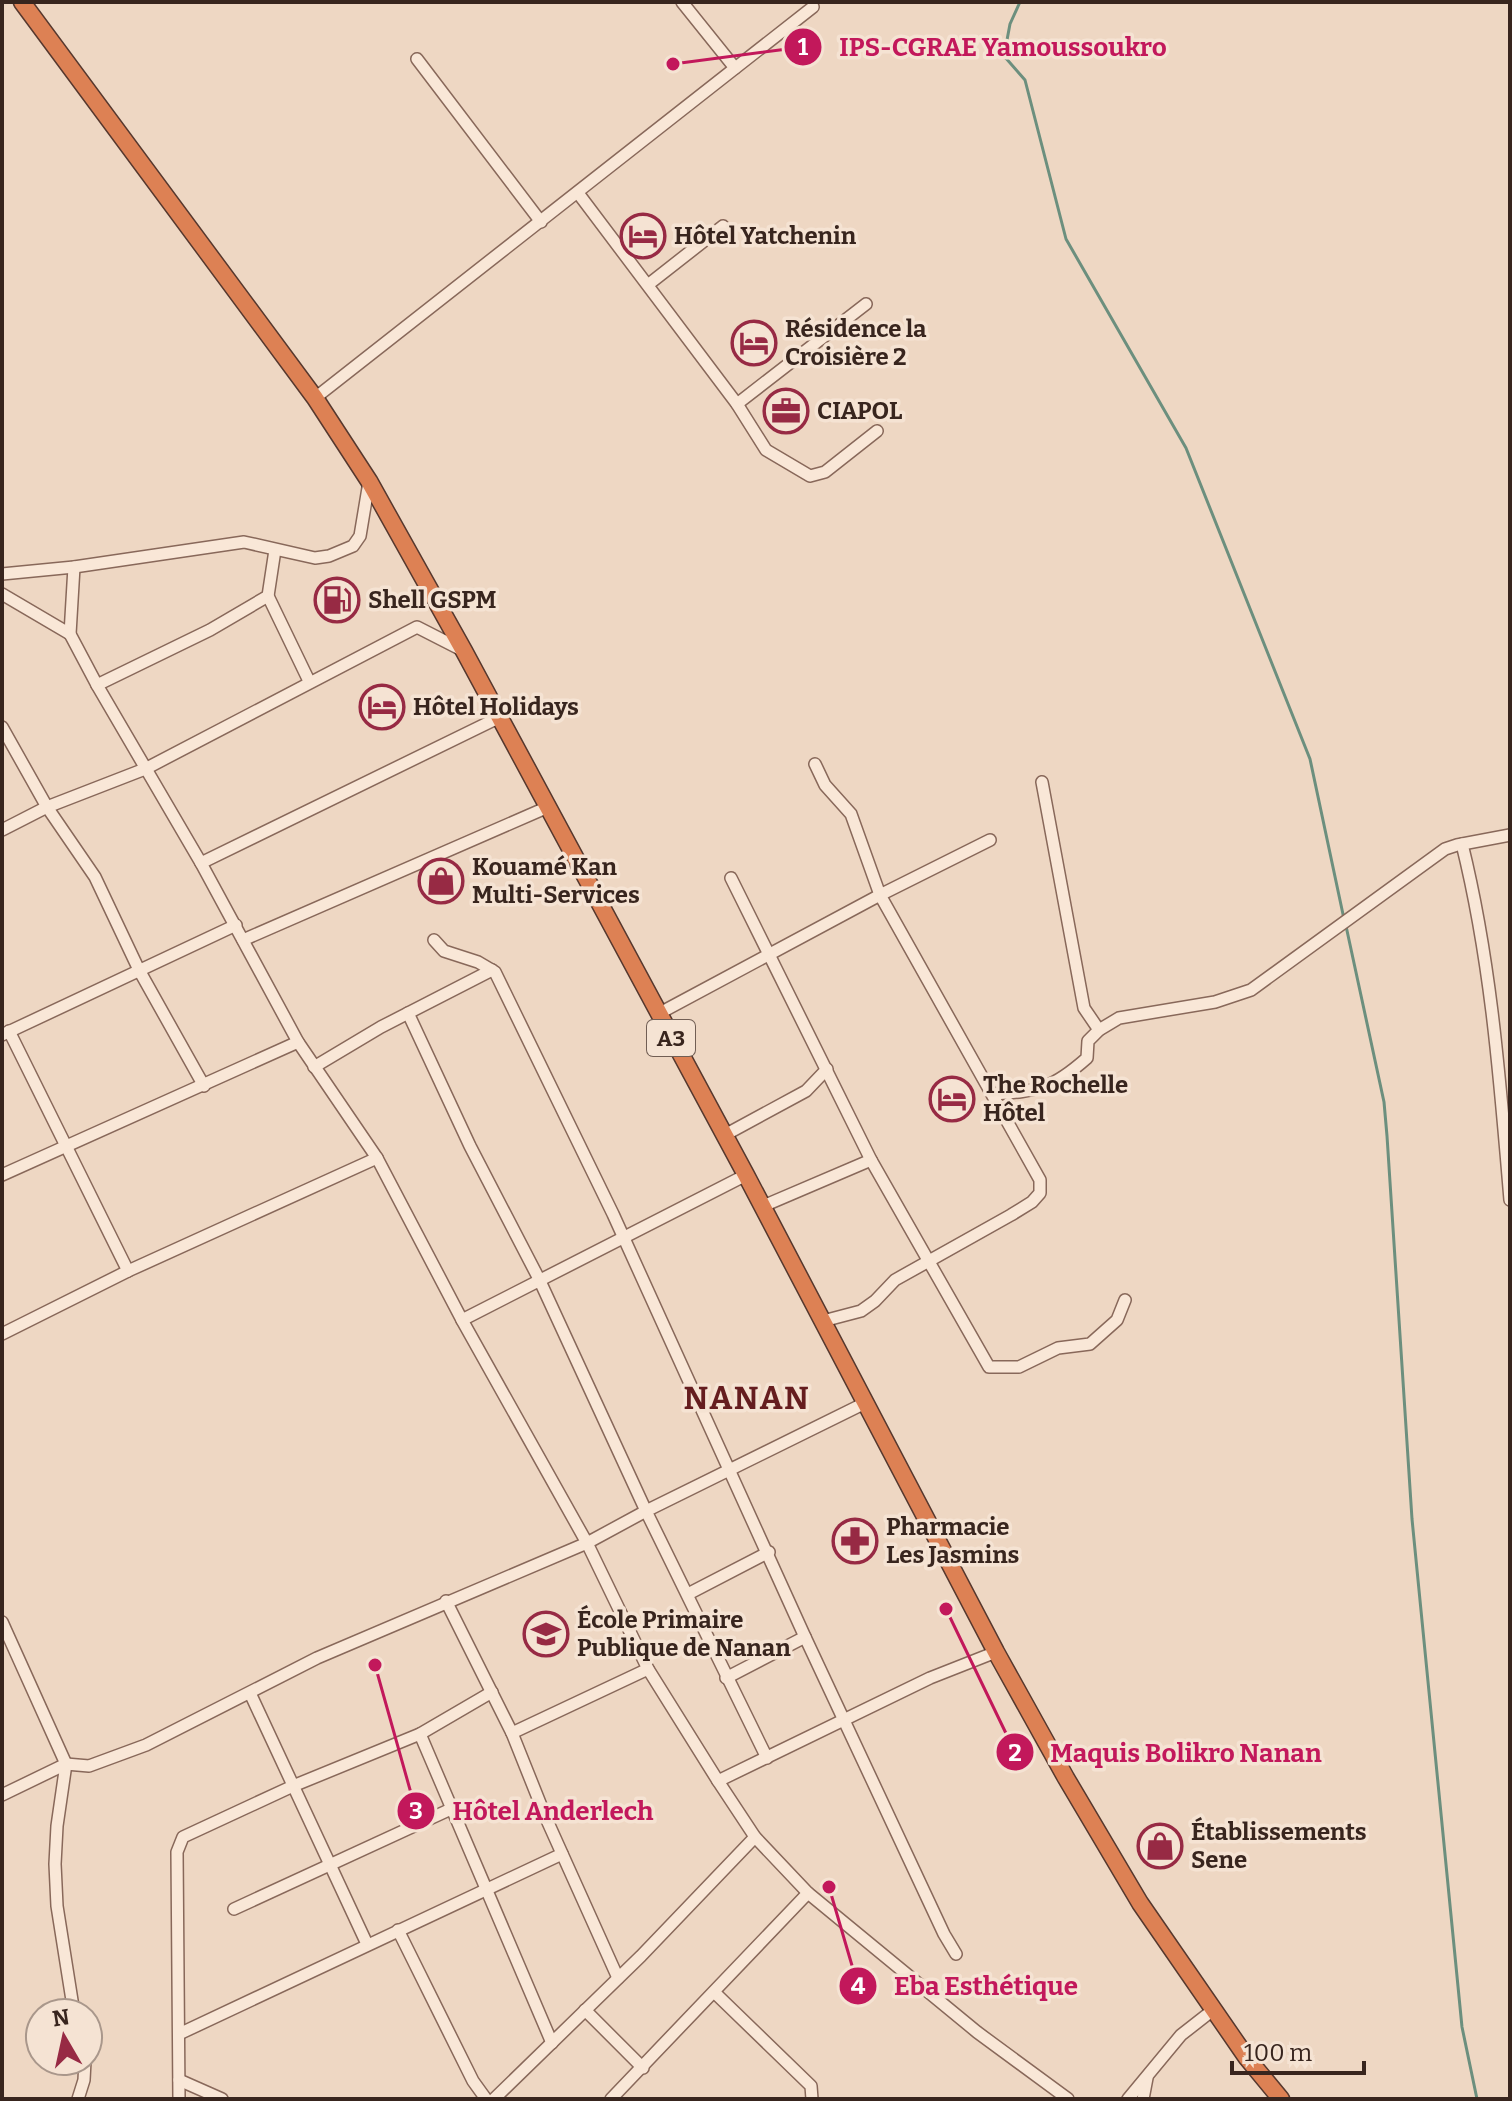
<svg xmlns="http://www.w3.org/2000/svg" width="1512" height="2101" font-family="Bitter,serif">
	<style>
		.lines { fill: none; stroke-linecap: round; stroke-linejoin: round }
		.stream { stroke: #6c8f7e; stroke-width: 3 }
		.minor-casing { stroke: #88685a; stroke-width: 14 }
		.highway-casing { stroke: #56382e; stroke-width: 19 }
		.minor { stroke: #f9e7d7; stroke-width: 11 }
		.highway { stroke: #dd8154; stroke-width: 16 }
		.labels { text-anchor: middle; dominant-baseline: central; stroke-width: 7; stroke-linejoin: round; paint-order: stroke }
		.shield { fill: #f5e3d3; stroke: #715e54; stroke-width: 2 }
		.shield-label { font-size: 22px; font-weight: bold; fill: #38251e }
		.poi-label { font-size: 24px; font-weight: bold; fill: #38251e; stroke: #f5e3d3; text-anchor: start }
		.district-label { font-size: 32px; font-weight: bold; letter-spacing: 2px; fill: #651d1f; stroke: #f5e3d3 }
		.leader { fill: none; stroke: #c2185b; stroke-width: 3 }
		.callout-dot { fill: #c2185b; stroke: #f5e3d3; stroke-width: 3 }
		.mark-label { font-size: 24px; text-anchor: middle; font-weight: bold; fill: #fff }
		.callout-label { font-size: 26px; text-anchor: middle; font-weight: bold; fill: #c2185b; stroke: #f5e3d3; stroke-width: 7; stroke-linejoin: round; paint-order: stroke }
	</style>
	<rect width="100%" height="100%" fill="#eed7c3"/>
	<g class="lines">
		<g class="stream">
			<polyline points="1020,2 1010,24 1004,56 1025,80 1066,239 1186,448 1310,759 1344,919"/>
			<polyline points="1346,926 1384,1102 1387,1136 1412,1519 1462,2027 1477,2099"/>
		</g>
		<g class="minor-casing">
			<g id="minor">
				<polyline points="682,2 735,68"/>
				<polyline points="417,59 541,222"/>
				<polyline points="578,193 737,404 766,450 810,476 825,472 877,431"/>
				<polyline points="649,284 723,226"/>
				<polyline points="315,398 813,7"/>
				<polyline points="737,404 866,304"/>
				<polyline points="74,567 70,634 97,685 201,863 298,1042 377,1158 462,1320 587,1543 648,1669 718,1781 755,1837 808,1893 977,2032 1068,2099"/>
				<polyline points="2,574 74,567 244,542 315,558 329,556 353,546 360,536 369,482"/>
				<polyline points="2,594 70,634"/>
				<polyline points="268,596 309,681"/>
				<polyline points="97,685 210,630 268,596 275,550"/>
				<polyline points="2,727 47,807 95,877 139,970 204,1086"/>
				<polyline points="815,764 825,785 851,814 880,895 1040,1180 1040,1193 1032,1202 1011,1215 895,1280 875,1301 861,1311 823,1321"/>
				<polyline points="1042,782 1084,1008 1099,1030"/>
				<polyline points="2,830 47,807 145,769 417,627 464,651"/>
				<path d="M1462,844C1491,961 1500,1081 1510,1200"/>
				<polyline points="201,863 500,717"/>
				<polyline points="731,878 871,1160 989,1367 1019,1367 1058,1348 1090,1344 1117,1320 1125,1300"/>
				<polyline points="243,940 548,807"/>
				<polyline points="434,940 444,951 478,962 495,972 613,1214 805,1637 944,1934 956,1954"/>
				<polyline points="658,1014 880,895 990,840"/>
				<polyline points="9,1031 128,1271"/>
				<polyline points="2,1035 236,925"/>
				<polyline points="314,1067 381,1027 492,970"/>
				<path d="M993,1094C1039,1091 1052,1089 1087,1058L1088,1041L1099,1030L1119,1018L1215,1002L1251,990L1445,849L1457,845L1510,835"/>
				<polyline points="723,1136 806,1091 827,1069"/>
				<polyline points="2,1175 298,1042"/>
				<polyline points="761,1207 871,1160"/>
				<polyline points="462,1320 746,1175"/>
				<polyline points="2,1334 128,1271 377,1158"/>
				<polyline points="688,1594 769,1552"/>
				<polyline points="446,1601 512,1733 546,1818 618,1978"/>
				<polyline points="2,1622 66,1764 57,1826 55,1864 57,1906 74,2013"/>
				<polyline points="726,1678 805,1637"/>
				<polyline points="250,1693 367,1944"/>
				<polyline points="512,1733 648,1669"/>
				<polyline points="420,1734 552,2043"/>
				<polyline points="767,1758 646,1511 865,1403"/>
				<polyline points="718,1781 930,1678 996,1652"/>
				<polyline points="2,1795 66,1764 89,1766 146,1745 317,1658 587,1543 646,1511 539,1279 470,1146 408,1013"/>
				<polyline points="234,1909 451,1809"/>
				<polyline points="398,1930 473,2081 486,2099"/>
				<polyline points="714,1992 811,2086 812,2099"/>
				<polyline points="585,2010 643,2068"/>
				<polyline points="179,2034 562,1854"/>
				<polyline points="179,2080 222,2099"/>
				<polyline points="78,2099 84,2080 85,2061"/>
				<polyline points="179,2099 177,1852 183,1837 293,1786 420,1734 492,1692"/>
				<polyline points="494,2099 641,1956 755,1837"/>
				<polyline points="611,2099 808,1893"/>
				<polyline points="1128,2099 1181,2035 1213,2010"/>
				<polyline points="1143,2099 1147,2078"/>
			</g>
		</g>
		<g class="highway-casing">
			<polyline id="highway" points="22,2 315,398 369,481 464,651 746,1175 996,1652 1066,1778 1140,1903 1247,2058 1281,2099"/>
		</g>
		<use href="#minor" class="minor"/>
		<use href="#highway" class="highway"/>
	</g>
	<defs>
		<g id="hotel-ring" transform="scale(2.3)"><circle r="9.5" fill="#f5e3d3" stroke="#972a44" stroke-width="1.5"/><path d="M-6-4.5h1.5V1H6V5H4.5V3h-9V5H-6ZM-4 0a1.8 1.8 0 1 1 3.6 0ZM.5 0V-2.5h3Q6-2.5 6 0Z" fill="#972a44"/></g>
		<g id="office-ring" transform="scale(2.3)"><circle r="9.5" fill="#f5e3d3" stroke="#972a44" stroke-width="1.5"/><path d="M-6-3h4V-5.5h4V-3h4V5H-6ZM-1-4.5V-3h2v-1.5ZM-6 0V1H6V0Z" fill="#972a44"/></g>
		<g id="fuel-ring" transform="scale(2.3)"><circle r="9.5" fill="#f5e3d3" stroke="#972a44" stroke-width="1.5"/><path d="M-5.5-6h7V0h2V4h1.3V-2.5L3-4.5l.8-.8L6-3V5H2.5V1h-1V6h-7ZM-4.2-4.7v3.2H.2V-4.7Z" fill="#972a44"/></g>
		<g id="shop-ring" transform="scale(2.3)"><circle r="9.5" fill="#f5e3d3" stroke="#972a44" stroke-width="1.5"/><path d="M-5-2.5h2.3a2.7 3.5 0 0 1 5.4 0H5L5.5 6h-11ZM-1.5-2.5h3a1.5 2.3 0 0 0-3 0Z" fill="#972a44"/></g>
		<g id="pharmacy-ring" transform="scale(2.3)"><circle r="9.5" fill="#f5e3d3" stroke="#972a44" stroke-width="1.5"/><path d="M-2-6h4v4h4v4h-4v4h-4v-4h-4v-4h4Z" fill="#972a44"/></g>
		<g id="school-ring" transform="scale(2.3)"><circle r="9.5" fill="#f5e3d3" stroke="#972a44" stroke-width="1.5"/><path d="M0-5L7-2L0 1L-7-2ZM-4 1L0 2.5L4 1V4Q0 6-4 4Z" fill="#972a44"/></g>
	</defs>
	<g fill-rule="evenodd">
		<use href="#hotel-ring" x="643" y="236"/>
		<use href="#hotel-ring" x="754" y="343"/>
		<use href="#office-ring" x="786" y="411"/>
		<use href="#fuel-ring" x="337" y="600"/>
		<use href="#hotel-ring" x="382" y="707"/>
		<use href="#shop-ring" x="441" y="881"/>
		<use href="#hotel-ring" x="952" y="1099"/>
		<use href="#pharmacy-ring" x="855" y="1541"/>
		<use href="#school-ring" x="546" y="1634"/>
		<use href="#shop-ring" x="1160" y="1846"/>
	</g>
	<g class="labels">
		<rect class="shield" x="647" y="1020" width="48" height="36" rx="6"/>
		<g class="shield-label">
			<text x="671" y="1038">A3</text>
		</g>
		<g class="poi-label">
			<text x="674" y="236">Hôtel Yatchenin</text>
			<text x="785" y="329">Résidence la<tspan x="785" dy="28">Croisière 2</tspan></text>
			<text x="817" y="411">CIAPOL</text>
			<text x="368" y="600">Shell GSPM</text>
			<text x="413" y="707">Hôtel Holidays</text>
			<text x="472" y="867">Kouamé Kan<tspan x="472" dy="28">Multi-Services</tspan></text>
			<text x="983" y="1085">The Rochelle<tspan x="983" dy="28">Hôtel</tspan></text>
			<text x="886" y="1527">Pharmacie<tspan x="886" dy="28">Les Jasmins</tspan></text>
			<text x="577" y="1620">École Primaire<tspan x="577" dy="28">Publique de Nanan</tspan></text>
			<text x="1191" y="1832">Établissements<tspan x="1191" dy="28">Sene</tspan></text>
		</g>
		<g class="district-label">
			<text x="747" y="1398">NANAN</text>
		</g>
	</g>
	<path class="leader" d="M673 64L803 47M946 1609L1015 1752M375 1665L416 1811M829 1887L858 1986"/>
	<g class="callout-dot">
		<circle cx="673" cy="64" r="8"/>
		<circle cx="946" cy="1609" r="8"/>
		<circle cx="375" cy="1665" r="8"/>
		<circle cx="829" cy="1887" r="8"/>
		<circle cx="803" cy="47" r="20"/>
		<circle cx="1015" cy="1752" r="20"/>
		<circle cx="416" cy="1811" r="20"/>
		<circle cx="858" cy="1986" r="20"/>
	</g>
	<g class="mark-label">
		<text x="803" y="55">1</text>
		<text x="1015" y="1761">2</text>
		<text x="416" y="1819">3</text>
		<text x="858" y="1994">4</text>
	</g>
	<g class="callout-label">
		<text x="1003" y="56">IPS-CGRAE Yamoussoukro</text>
		<text x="1186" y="1762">Maquis Bolikro Nanan</text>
		<text x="553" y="1820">Hôtel Anderlech</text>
		<text x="986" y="1995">Eba Esthétique</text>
	</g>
	<rect width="1512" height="2101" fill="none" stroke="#38251e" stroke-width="8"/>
	<g transform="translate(64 2037) rotate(351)"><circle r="38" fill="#f5e3d3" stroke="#a9978b" stroke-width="2"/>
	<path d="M0-6L14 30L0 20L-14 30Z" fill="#972a44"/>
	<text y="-12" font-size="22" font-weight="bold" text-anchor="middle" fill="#38251e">N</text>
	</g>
	<path d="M1232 2061v12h132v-12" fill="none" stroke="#38251e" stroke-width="4"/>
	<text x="1244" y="2061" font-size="24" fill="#38251e" stroke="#f5e3d3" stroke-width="6" paint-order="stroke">100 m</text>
</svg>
